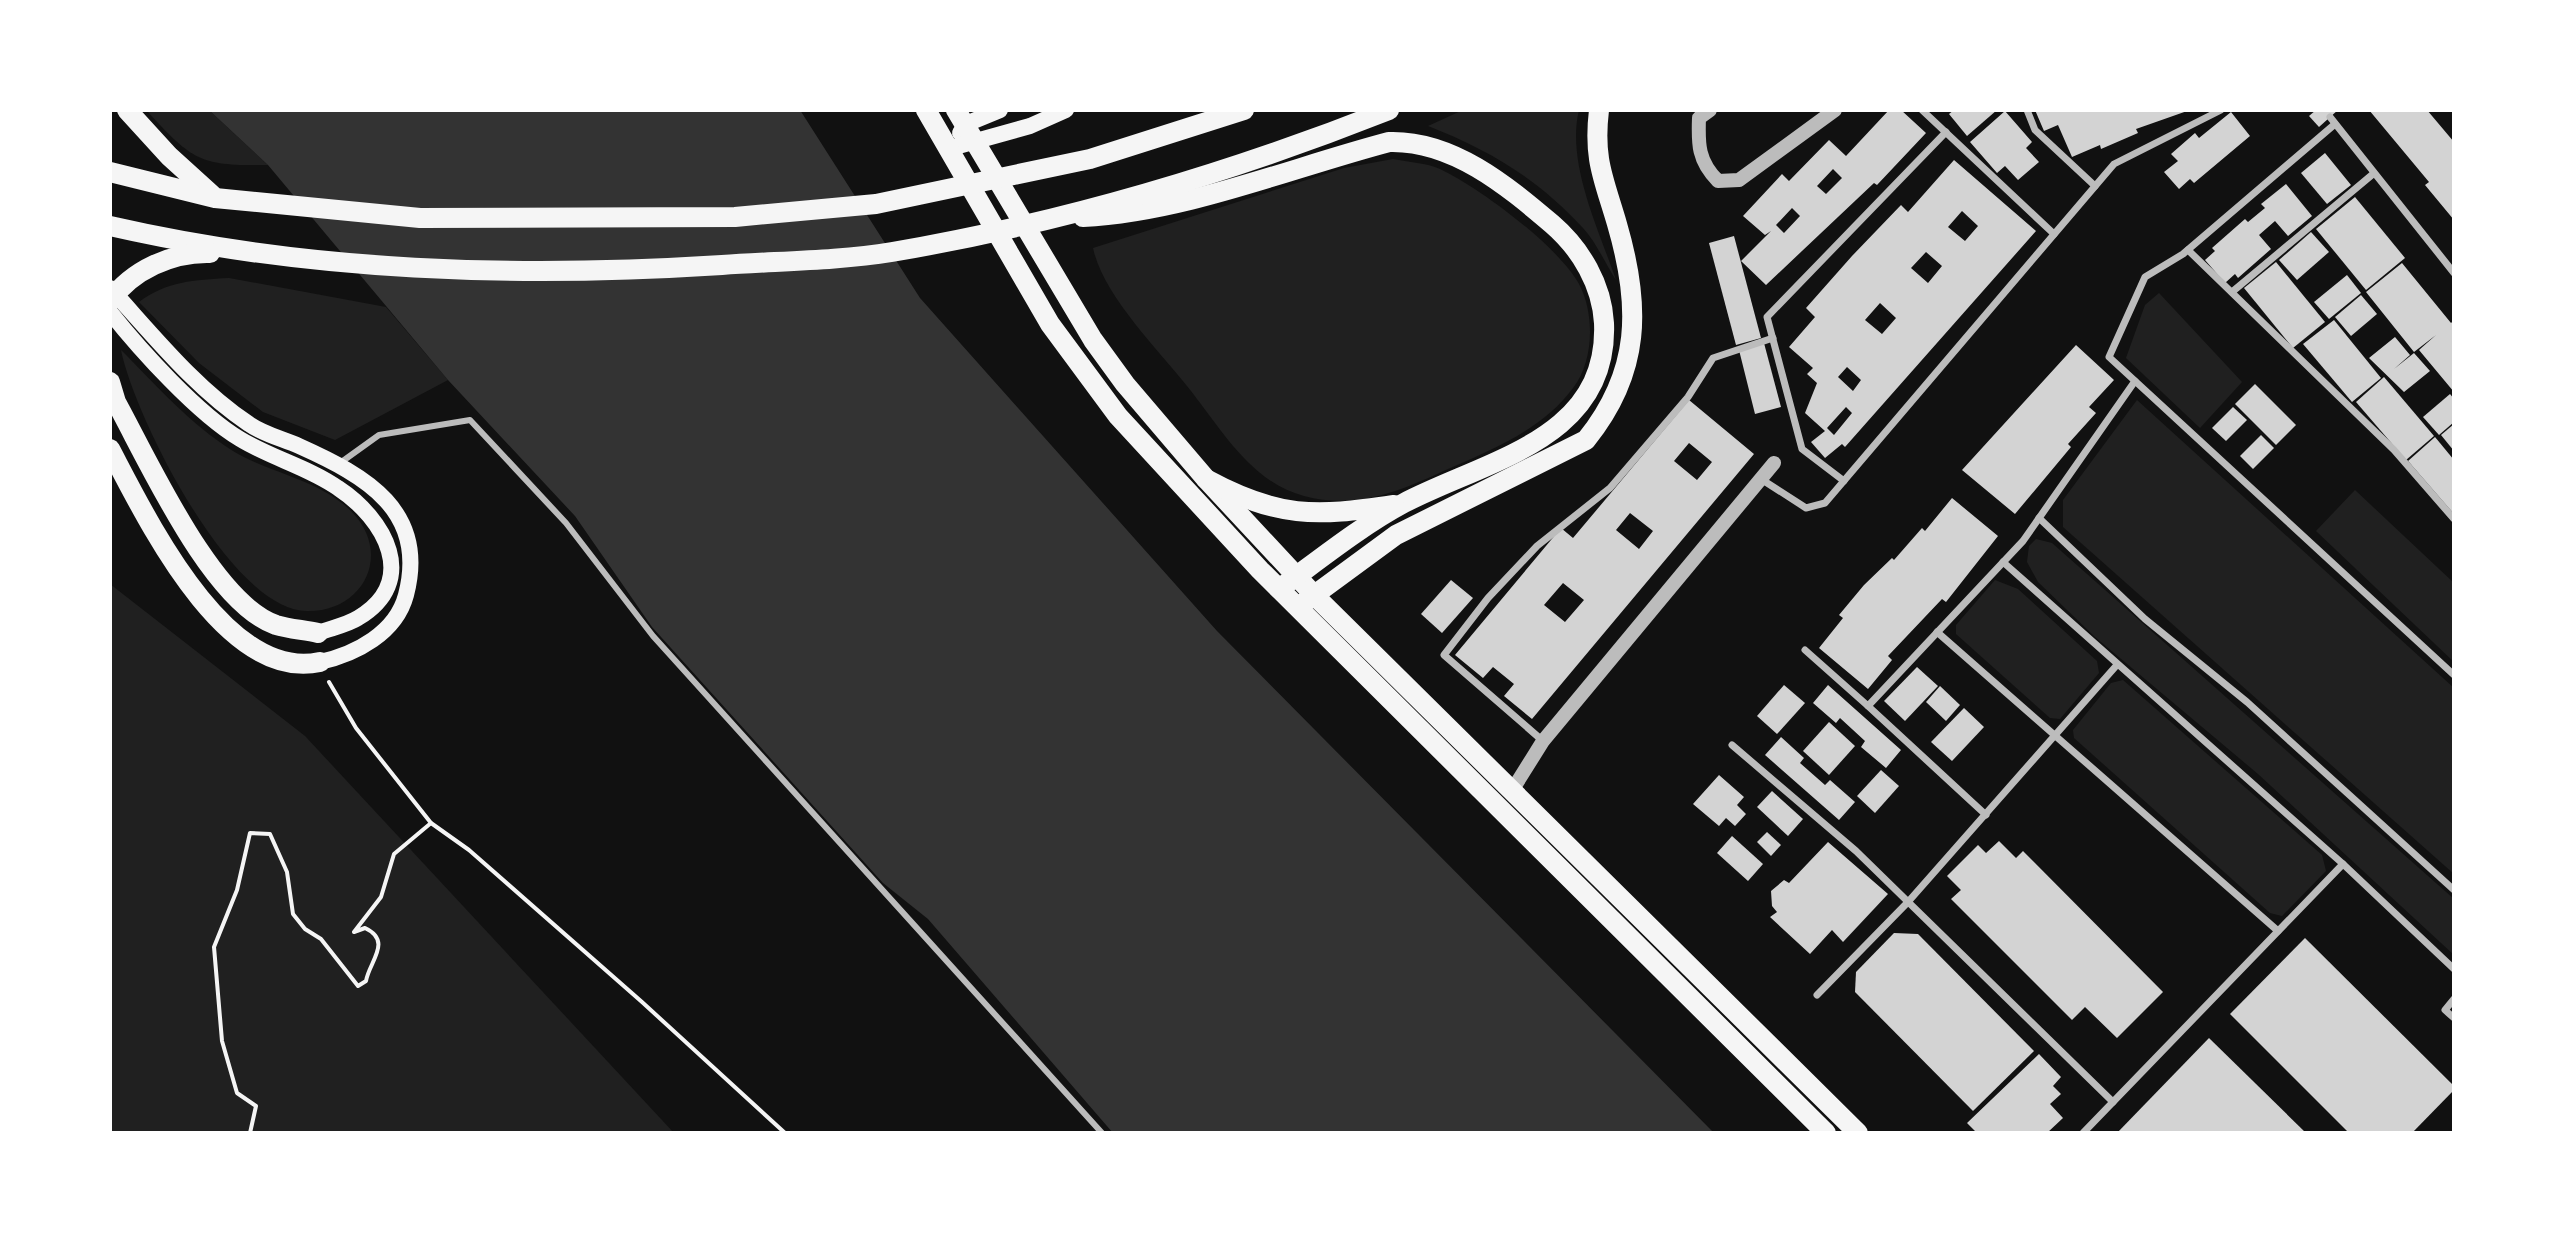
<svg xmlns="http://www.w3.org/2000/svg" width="2564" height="1243" font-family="'Fira Sans',sans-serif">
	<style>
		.green { fill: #202020 }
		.water { fill: #333 }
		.building { fill: #d3d3d3; fill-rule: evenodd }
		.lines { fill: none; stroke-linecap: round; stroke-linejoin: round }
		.path { stroke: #f5f5f5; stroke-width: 4 }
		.service { stroke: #bcbcbc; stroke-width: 6 }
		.pedestrian { stroke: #bcbcbc; stroke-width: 7 }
		.tertiary { stroke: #bcbcbc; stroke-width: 14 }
		.secondary { stroke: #f5f5f5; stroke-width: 16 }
		.primary { stroke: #f5f5f5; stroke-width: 20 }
		.trunk { stroke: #f5f5f5; stroke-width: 20 }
	</style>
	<rect width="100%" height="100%" fill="#111"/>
	<g class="green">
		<path d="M146,110H209L268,165C199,166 193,161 146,110Z"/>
		<path d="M1463,110H1579C1566,163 1599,230 1616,280C1605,263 1596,242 1583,228C1537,178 1489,150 1428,126Z"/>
		<path d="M1393,159C1408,162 1427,163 1440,169C1480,188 1558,246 1579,284C1595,314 1594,361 1573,388C1543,429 1493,449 1448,469C1400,491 1357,510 1304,496C1250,482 1220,427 1187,386C1157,348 1103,295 1093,248L1344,168Z"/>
		<path d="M229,278L386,307L448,380L335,440L263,412L199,363L139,302C167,281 194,280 229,278Z"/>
		<polygon points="2159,293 2242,382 2200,428 2126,358 2145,305"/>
		<path d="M121,350C156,385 190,424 233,451C271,474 318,479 351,511C393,553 364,612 307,611C230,610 134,415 121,350Z"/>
		<polygon points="2137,400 2454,688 2454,874 2063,527 2063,500"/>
		<polygon points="2355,490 2454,583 2454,662 2316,531"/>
		<polygon points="2036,539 2052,543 2454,899 2454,955 2258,774 2095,637 2038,582 2027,562 2029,546"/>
		<polygon points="1995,580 2018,589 2097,661 2099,673 2060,719 2050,718 1956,634 1956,625"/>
		<polygon points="110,584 305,736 674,1133 110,1133"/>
		<polygon points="2123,680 2322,855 2326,871 2282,916 2270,913 2074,738 2073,730 2111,683"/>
	</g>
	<polygon class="water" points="209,110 800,110 920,298 1217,631 1714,1133 1113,1133 928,919 883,883 652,627 575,516 448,380 268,165"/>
	<g class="building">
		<path d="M1889,110H1901L1926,133L1877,185L1874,183L1766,285L1741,261L1771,231L1765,235L1743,216L1782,174L1789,181L1829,140L1846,156ZM1833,169L1842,178L1826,194L1817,186ZM1792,208L1800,216L1784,233L1776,225Z"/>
		<polygon points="1954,110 1997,110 1967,136 1949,114"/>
		<polygon points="2035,110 2190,110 2136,129 2138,133 2101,149 2100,145 2072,157 2058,125 2044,131"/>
		<polygon points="2316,110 2338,110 2319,127 2309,116"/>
		<polygon points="2369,110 2427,110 2454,142 2454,220 2425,185 2429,182"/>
		<polygon points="2005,111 2032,142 2026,148 2039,162 2018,180 2005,166 1997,173 1970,142"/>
		<polygon points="2231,112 2250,136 2194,183 2190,179 2179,189 2164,172 2178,161 2171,154 2195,133 2199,138"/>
		<polygon points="2325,153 2351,185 2327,204 2301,173"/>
		<path d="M1954,160L2036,231L1845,447L1842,444L1825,458L1811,442L1825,431L1805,413L1817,383L1807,374L1813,368L1789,347L1815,317L1806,308L1852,256L1901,205L1908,212ZM1962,211L1978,226L1965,241L1948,227ZM1926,252L1942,266L1928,283L1911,268ZM1880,303L1896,318L1882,334L1865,320ZM1847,367L1861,380L1853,391L1838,377ZM1846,407L1852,413L1834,435L1827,428Z"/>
		<polygon points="2286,184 2312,216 2288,236 2275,221 2259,235 2271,249 2238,278 2235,274 2225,283 2205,260 2215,251 2212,248 2245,219 2248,222 2265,208 2261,204"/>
		<polygon points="2355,197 2405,258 2366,290 2316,229"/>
		<polygon points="2311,232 2329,252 2297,280 2279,260"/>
		<polygon points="1734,236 1761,338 1736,345 1709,243"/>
		<polygon points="2276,262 2325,322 2293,348 2244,288"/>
		<polygon points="2402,263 2451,323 2454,320 2454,392 2419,350 2436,335 2414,352 2366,292"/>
		<polygon points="2347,275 2361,293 2329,319 2314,302"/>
		<polygon points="2361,295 2377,314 2351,336 2335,317"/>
		<polygon points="2334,320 2381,378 2352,402 2303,344"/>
		<polygon points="2395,337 2410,355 2394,369 2414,353 2430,371 2404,392 2369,358"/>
		<polygon points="1764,343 1781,407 1755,414 1739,350"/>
		<polygon points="2076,345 2114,380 2089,407 2096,413 2068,444 2071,447 2015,514 1962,470"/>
		<polygon points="2384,377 2434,436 2406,460 2356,402"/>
		<polygon points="2255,384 2296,425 2276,445 2235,404"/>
		<polygon points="2450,394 2454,399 2454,422 2439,435 2423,417"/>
		<path d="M1689,400L1754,454L1532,719L1504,696L1514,684L1493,667L1483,678L1455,655L1561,528L1573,538ZM1689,443L1712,462L1697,480L1674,461ZM1630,513L1653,531L1639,549L1616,530ZM1563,583L1584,600L1565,622L1544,605Z"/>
		<polygon points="2233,407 2247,420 2226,441 2212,428"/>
		<polygon points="2454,424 2454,451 2441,435"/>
		<polygon points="2261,435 2274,448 2253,469 2240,456"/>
		<polygon points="2435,437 2454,460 2454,514 2408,461"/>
		<polygon points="1952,498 1998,536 1946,602 1942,599 1888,656 1892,660 1868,689 1819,648 1843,618 1839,615 1864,585 1892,558 1894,560 1922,528 1925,531"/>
		<polygon points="1451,580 1473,598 1442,633 1421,614"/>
		<polygon points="1917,667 1938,686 1905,721 1884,701"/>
		<polygon points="1784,685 1805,703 1777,734 1757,716"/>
		<polygon points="1828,685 1901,750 1886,768 1861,747 1865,741 1840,718 1836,723 1813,703"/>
		<polygon points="1940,686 1960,705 1946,721 1926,702"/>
		<polygon points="1964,708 1984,727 1952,761 1931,742"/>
		<polygon points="1829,722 1855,746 1829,775 1803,751"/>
		<polygon points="1781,737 1804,758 1800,763 1825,785 1830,780 1855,802 1839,820 1765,755"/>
		<polygon points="1881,770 1899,786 1875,813 1857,796"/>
		<polygon points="1719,775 1744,797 1737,805 1746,814 1735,826 1726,818 1719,826 1693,804"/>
		<polygon points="1772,791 1803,819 1788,836 1757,807"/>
		<polygon points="1767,832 1781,845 1771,856 1757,842"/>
		<polygon points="1732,836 1763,864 1748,881 1717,853"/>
		<polygon points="1999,841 2016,858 2023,851 2163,992 2117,1038 2085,1007 2072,1020 1951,899 1961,890 1947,876 1978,845 1986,853"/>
		<polygon points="1828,842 1888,894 1843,942 1832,930 1810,954 1770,917 1777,912 1772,906 1771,891 1784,880 1789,883"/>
		<polygon points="1894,933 1918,934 2034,1051 1973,1111 1855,992 1856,972"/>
		<polygon points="2305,938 2454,1086 2454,1090 2412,1133 2349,1133 2230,1014"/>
		<polygon points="2209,1038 2306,1133 2117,1133"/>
		<polygon points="2039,1054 2061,1077 2053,1086 2061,1094 2050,1104 2063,1118 2047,1133 1977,1133 1967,1123"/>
	</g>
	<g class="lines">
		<g class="path">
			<polyline points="329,682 356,728 431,823 469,850 642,1002 785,1133"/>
			<path d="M250,1133L256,1106L237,1093L222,1041L214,947L237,890L250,833L270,834L287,872L293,914L305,929L321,939L358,986L366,981C369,962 393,941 365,928L354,932L381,897L394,854L431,823"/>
		</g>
		<polyline class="service" points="340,463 379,435 470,420 566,523 653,636 1102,1133"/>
		<g class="pedestrian">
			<polyline points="1922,110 2054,234"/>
			<polyline points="2027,110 2035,130 2095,186"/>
			<polyline points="2330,117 2454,273"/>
			<polyline points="2335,124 2183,254 2145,277 2109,357 2454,675"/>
			<polyline points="2188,250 2394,450 2454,519"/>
			<polyline points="2232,292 2373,174"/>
			<polyline points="1761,479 1806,508 1825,503 2114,164 2221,110"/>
			<polyline points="1844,481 1802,449 1767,317 1946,132"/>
			<polyline points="2039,518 2145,619 2247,702 2454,890"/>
			<polyline points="2003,562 2343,864 2454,969"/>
			<polyline points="1937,632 2278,931"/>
			<polyline points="1805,650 1868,706 2023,541 2135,381"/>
			<polyline points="1868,706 1986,815"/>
			<polyline points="1543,741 1444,655 1488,598 1537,546 1610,488 1688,397 1713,358 1773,338"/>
			<polyline points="1732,745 1856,851 2113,1102"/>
			<polyline points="1817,995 1908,902 2116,666"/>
			<polyline points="2454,999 2445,1010 2454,1018"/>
			<polyline points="2083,1133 2343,864"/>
		</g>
		<g class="tertiary">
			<path d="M1710,110L1699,118C1698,144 1698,161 1718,181L1739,180L1835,110"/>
			<polyline points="1513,789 1543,741 1774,463"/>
		</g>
		<g class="secondary">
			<polyline points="960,133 966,124 1000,110"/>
			<polyline points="951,148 1030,126 1066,110"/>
			<path d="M110,288C153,335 195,388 249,424C263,434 283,439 299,446C366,476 428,511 406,595C396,633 356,654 320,662"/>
			<path d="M110,312C141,351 198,414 240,439C271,458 308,467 338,488C385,519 420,581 358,618C347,625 331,628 318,633"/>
		</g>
		<g class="primary">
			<polyline points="926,110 1050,324 1118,416 1260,570 1826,1133"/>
			<polyline points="956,110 1093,340 1125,384 1206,479 1315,596 1858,1133"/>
		</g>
		<g class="trunk">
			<polyline points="127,110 169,156 212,195"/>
			<polyline points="110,172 215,198 420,218 735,217 876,204 1090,159 1244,110"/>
			<path d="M1083,217C1184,212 1290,168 1389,142C1452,140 1506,185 1552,224C1581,249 1602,285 1604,323C1609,440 1486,460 1404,503C1361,526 1319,560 1279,589"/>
			<path d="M110,226C311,272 517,278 722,265C778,261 837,261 892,252C1061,223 1230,173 1389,110"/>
			<path d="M110,301C132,270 172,252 210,253"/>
			<path d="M110,382L116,402C148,460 212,603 276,625C289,629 305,630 318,633"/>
			<path d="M110,449C146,517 225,683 320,662"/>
			<path d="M1206,479C1278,518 1314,517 1394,505"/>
			<path d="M1298,607L1396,535L1586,440C1641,372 1641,306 1617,224C1604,179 1593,160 1599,110"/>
		</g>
	</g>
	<rect width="2564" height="1243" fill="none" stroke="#ffffff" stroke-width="224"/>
</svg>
